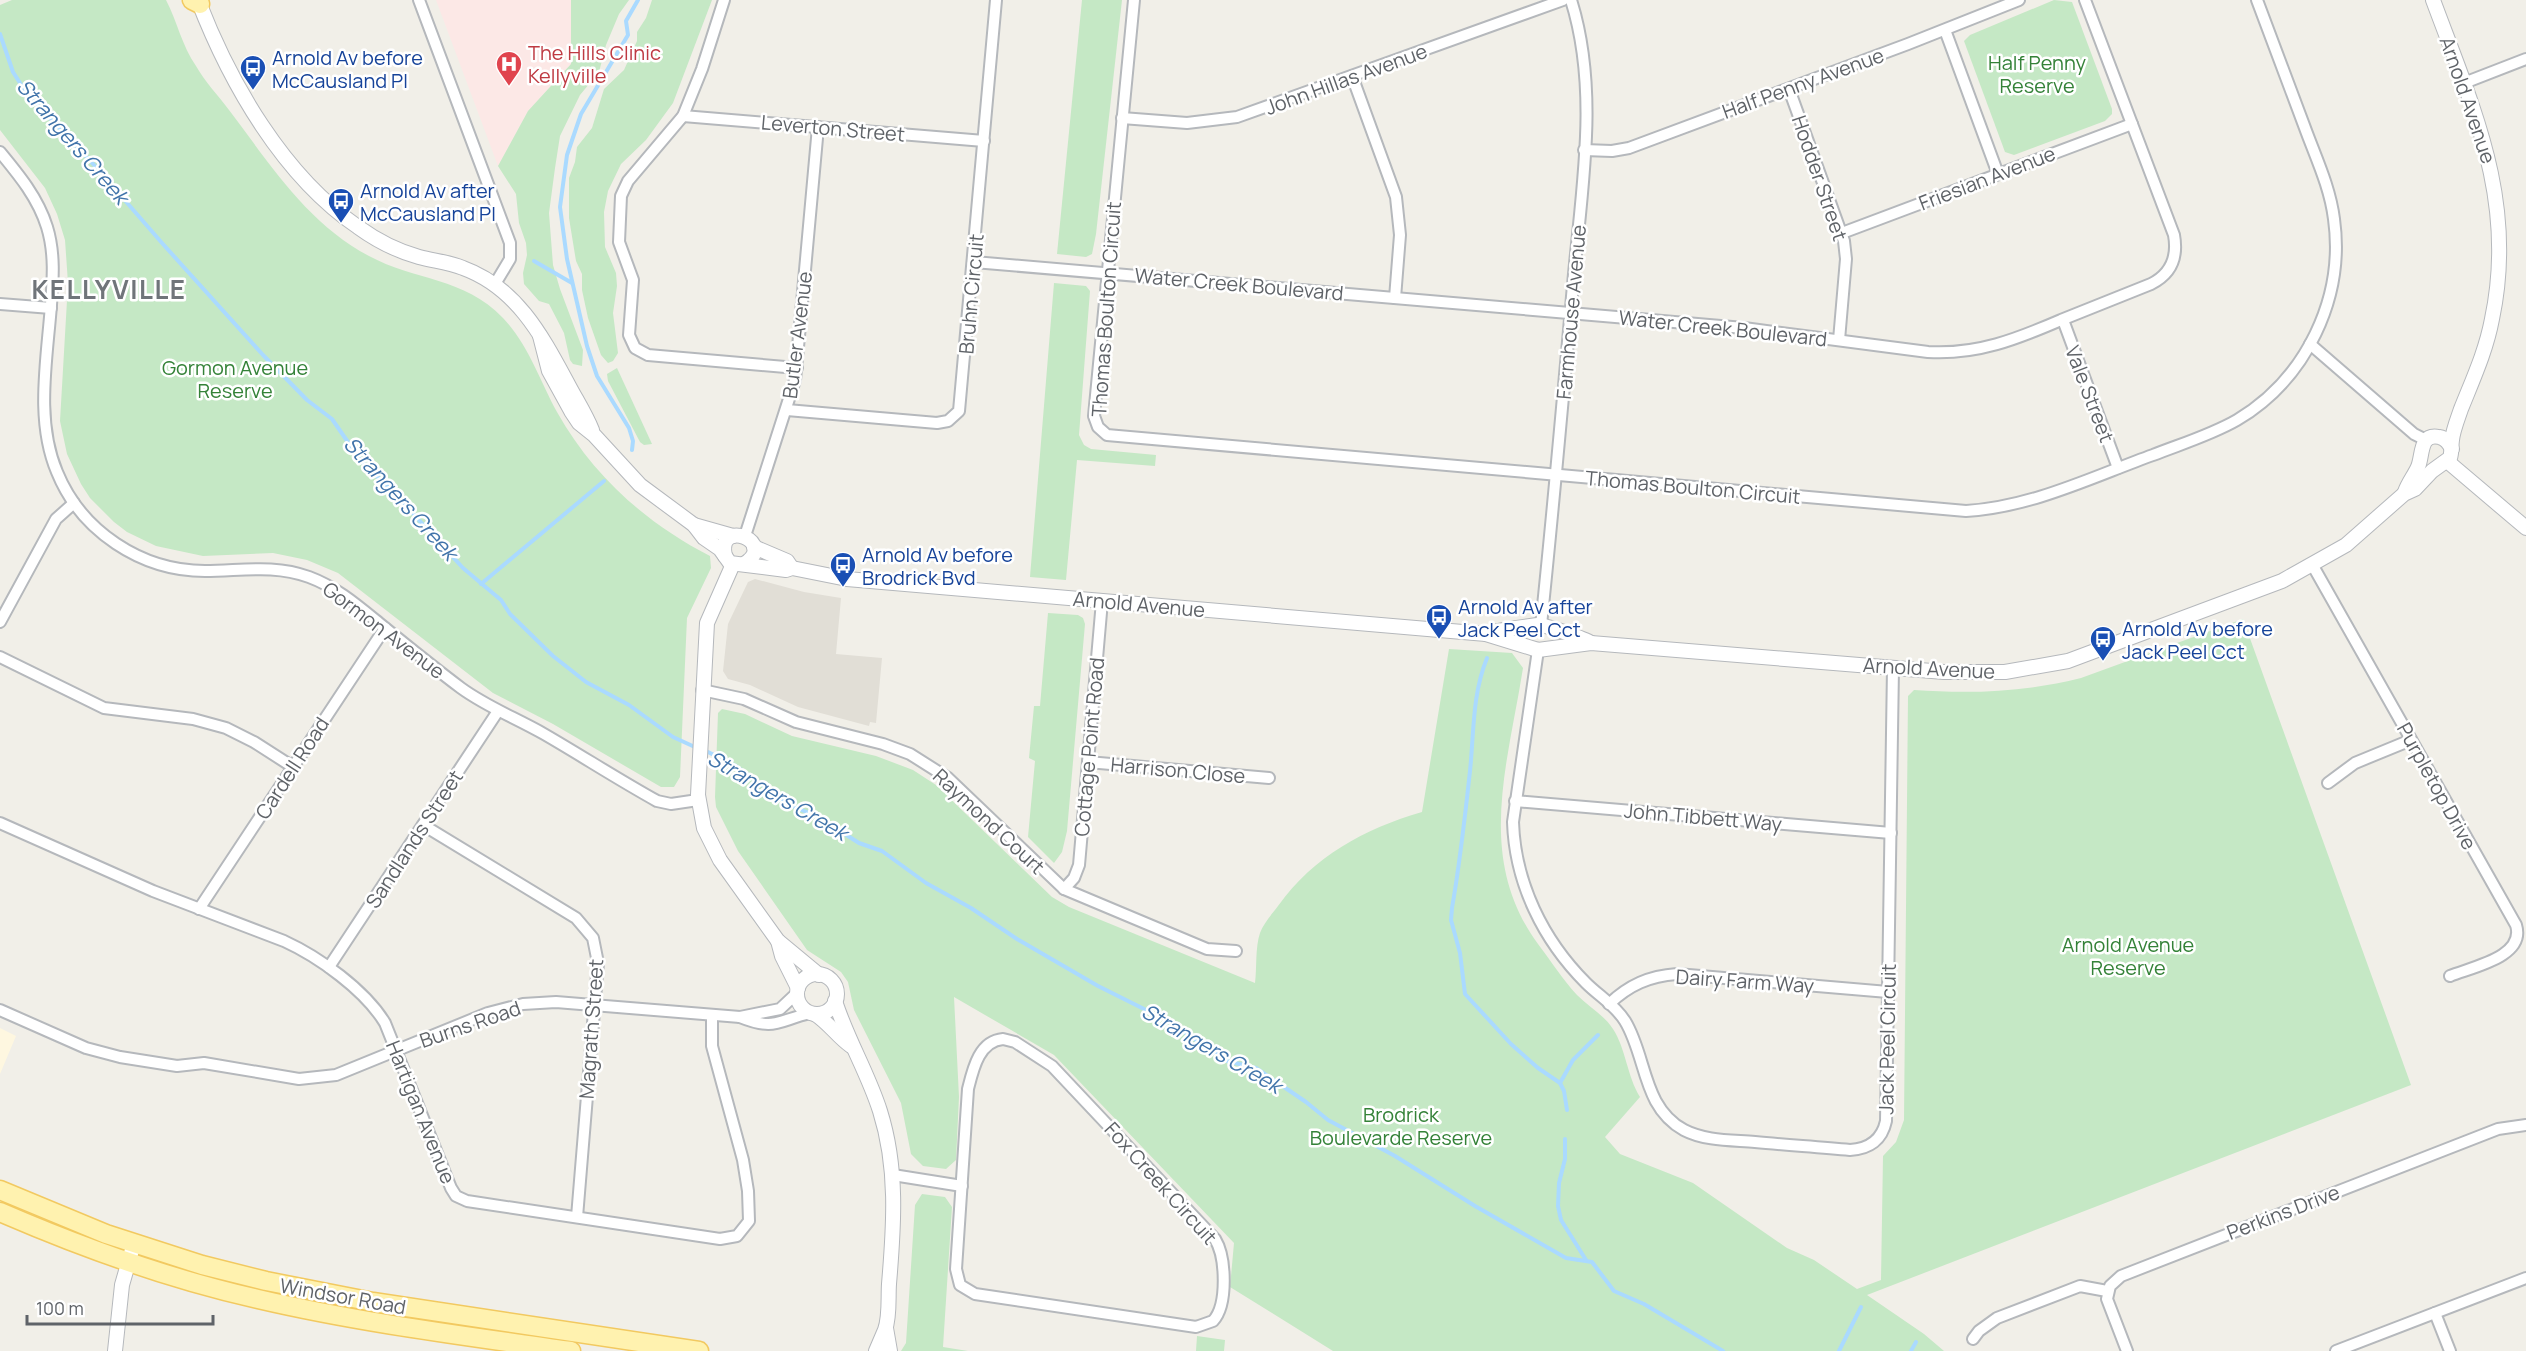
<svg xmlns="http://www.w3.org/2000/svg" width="2526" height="1351" font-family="Manrope,sans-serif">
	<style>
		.commercial { fill: #fef7e0 }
		.education { fill: #e1ded6 }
		.medical { fill: #fce8e6 }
		.green { fill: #c5e8c5 }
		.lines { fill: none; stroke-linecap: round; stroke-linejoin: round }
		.stream { stroke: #aadaff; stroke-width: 4 }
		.minor-casing { stroke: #b5b8bc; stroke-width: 14 }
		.tertiary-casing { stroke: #b5b8bc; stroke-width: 16 }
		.primary-casing { stroke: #f2c960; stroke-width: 21 }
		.minor { stroke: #fff; stroke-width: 10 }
		.tertiary { stroke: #fff; stroke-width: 14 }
		.primary { stroke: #fff2af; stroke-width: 18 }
		.labels { text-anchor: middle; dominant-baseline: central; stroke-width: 5; stroke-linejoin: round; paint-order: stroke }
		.health-label { font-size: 20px; fill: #be3a42; stroke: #fff; text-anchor: start }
		.transit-label { font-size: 20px; fill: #164399; stroke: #fff; text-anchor: start }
		.park-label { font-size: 20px; fill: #348238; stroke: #fff }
		.street-label { font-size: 20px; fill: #5f6368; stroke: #fff }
		.water-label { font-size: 21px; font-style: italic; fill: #4174aa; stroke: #fff }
		.district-label { font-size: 26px; font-weight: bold; letter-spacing: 1.5px; fill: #70757a; stroke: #fff }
	</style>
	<rect width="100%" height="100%" fill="#f1efe8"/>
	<polygon class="commercial" points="0,1028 16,1036 0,1074"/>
	<polygon class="education" points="755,579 804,592 841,598 836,654 882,658 876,723 870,722 869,726 798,707 750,685 728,679 723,671 728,624 748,582"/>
	<polygon class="medical" points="436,0 571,0 571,64 528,111 498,166"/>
	<g class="green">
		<path d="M12,0H166C177,21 182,46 196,66C205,82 218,95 229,110C270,164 307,223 369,256C415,281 464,277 503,318C528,344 540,381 557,412C593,476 646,523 710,556L711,568L687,618L680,777L674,787H661L553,724L493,693L338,573L307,560L273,553L203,556L156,546L127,532L114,522L90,498L81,484L67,454L60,421L68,283L65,240L57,214L45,188L0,130V5Z"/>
		<polygon points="571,0 629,0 619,14 606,45 599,72 580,95 560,136 555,168 549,213 553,265 560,289 583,350 582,366 573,364 570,360 564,333 549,304 539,301 524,284 523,273 527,255 526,243 519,223 516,194 498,166 528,111 571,64"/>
		<polygon points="652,0 712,0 673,103 646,140 621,164 608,191 604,212 605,247 616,273 617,286 613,313 618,353 613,361 608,363 601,355 588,318 582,290 582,274 576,261 569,218 569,178 575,162 577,147 592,128 604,89 624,70 637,41 637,32 646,18"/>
		<polygon points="1082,0 1122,0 1096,234 1092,254 1086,257 1057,254"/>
		<polygon points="2054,0 2072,2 2112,109 2112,114 2105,121 2014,155 2005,152 1964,41 1970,35"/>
		<polygon points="1054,283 1086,286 1090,291 1079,435 1084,445 1091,449 1156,455 1155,466 1077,460 1066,580 1030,577"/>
		<polygon points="617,368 652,444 644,445 640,442 608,381 607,374"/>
		<polygon points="1048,613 1078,615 1083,618 1085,624 1067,831 1062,852 1054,863 1028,837 1035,761 1029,758 1034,706 1040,706"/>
		<path d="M2243,619L2411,1085L1867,1295L1924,1334L1944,1351H1333L1230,1287L1234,1243L1054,1055L954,997L959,1097L956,1160L946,1169L923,1166L911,1154L901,1103L854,1010L848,982L841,972L807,950L738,851L716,807L715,797L718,713L722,709L745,714L792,736L876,756L913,770L936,785L1052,897L1069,907L1255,983C1257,968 1255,948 1260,933C1263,924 1272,914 1278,906C1314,856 1364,829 1422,812L1449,649L1512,653L1523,668C1508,764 1475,858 1538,944C1551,961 1563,980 1577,995C1589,1007 1604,1015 1613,1029C1626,1049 1627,1076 1640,1097L1605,1137L1620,1154L1693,1183L1787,1248L1814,1260L1857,1289L1881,1280L1883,1156L1896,1142L1904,1120L1908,696L1914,690C1972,694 2025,692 2081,678Z"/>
		<polygon points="922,1194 945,1197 952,1207 943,1347 968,1351 901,1351 906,1343 915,1205"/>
		<polygon points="1197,1336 1225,1340 1224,1351 1196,1351"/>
	</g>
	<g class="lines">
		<g class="stream">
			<polyline points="0,34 13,72 27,94 95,166 162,243 263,355 307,400 332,419 361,461 394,493 463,568 501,600 510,614 553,656 586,682 629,705 673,737 697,748"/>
			<polyline points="534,261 572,283"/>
			<polyline points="632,450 633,441 629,428 597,376 587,346 567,259 560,207 567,155 581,114 628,35 626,21 638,0"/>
			<polyline points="481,584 604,481"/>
			<path d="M1487,658C1472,695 1474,733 1470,771C1465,817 1460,863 1452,908L1451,920L1460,953L1465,994L1511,1044L1538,1068L1560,1083L1564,1091L1567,1110"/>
			<polyline points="704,750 736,766 790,805 818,817 859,843 882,851 926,883 971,908 1017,939 1098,986 1168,1021 1227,1061 1256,1068 1306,1102 1328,1120 1395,1156 1475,1206 1566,1258 1592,1262 1614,1291 1644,1304 1723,1351"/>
			<polyline points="1560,1083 1573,1060 1598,1035"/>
			<polyline points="1565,1139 1565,1159 1559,1183 1558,1206 1561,1220 1586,1260"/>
			<polyline points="1839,1351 1861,1307"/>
			<polyline points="1911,1351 1916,1342"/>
		</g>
		<g class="minor-casing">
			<g id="minor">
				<polyline points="419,0 510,243 510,259 495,284"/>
				<polyline points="724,0 702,69 683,116 628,181 621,196 619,242 633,280 629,335 635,348 648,355 797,368"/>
				<path d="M1134,0L1094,416L1098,427L1107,435L1966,511C2032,507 2092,477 2153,455C2181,444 2211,435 2237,420C2306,379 2345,298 2334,219C2330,187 2316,158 2305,128C2289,85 2273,43 2257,0"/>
				<polyline points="1945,30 1998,174"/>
				<polyline points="1352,76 1396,197 1400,235 1395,298"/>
				<polyline points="2464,83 2526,59"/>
				<polyline points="1789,89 1844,241 1846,259 1839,340"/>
				<polyline points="683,116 984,141"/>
				<polyline points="1122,118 1187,123 1237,117 1563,0"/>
				<polyline points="1584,150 1612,151 1629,148 1908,44 2019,0"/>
				<path d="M0,152C19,175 38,198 47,227C55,253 53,279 51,305C47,360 35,420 57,472C81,531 141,571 205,571C241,571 274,564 309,577C336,587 357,605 379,623C406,645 433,667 461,688C487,707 516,718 544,734C582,756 619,780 657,801L671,804L698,800"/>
				<polyline points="1842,233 2132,124"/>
				<path d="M974,262L1744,328L1928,352C1977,355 2017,339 2061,320C2091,308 2121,296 2151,284C2171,274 2178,257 2174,235L2085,0"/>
				<polyline points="0,304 51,308"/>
				<polyline points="2063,320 2118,468"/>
				<polyline points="2310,344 2414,434 2426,440"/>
				<polyline points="787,410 937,423 948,421 959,411 996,0"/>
				<polyline points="745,536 795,380 818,127"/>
				<path d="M2313,566L2516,925C2526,957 2472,967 2450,976"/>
				<polyline points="0,622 56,519 74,503"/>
				<path d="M1541,625C1553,512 1563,398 1573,285C1581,191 1600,92 1571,0"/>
				<path d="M1538,650L1513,822C1515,883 1543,940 1586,983C1599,996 1615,1005 1625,1021C1647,1057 1642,1107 1684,1130C1705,1141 1732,1140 1755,1142C1787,1145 1818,1147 1850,1150C1869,1149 1882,1140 1886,1121L1893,668"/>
				<polyline points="0,657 104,708 193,719 226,728 254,742 293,767"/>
				<polyline points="702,690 744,699 796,722 883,744 910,754 948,778 1064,889 1207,949 1236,951"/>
				<polyline points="1088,762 1269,778"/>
				<polyline points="2328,783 2355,763 2411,740"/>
				<polyline points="1515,801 1891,833"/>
				<path d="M0,823L153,891L284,941C319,957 365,990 385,1023L451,1188L456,1196L467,1201L720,1239L737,1236L749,1221L748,1191L743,1160L712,1046V1015"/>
				<polyline points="423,825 576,918 593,938 598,963 577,1217"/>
				<polyline points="1064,889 1074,878 1079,865 1102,601"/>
				<polyline points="199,909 385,628"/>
				<polyline points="329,967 498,711"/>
				<path d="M1609,1004C1629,985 1649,976 1677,974L1888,992"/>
				<path d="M0,1010L86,1048L120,1057L177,1066L204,1063L299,1079L336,1075L488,1013L523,1004L556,1002L740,1017C775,1031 777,1021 810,1013"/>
				<polyline points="740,1017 780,1009 797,993"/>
				<path d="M1003,1039L1015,1042L1052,1066L1215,1239C1226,1257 1228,1305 1213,1321L1196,1327L975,1294L960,1285L956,1269L968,1089C973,1069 979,1041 1003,1039Z"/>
				<polyline points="893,1175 962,1186"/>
				<polyline points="2435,1313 2450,1351"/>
				<polyline points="1973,1339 1979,1331 1997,1318 2080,1286 2107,1291"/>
				<polyline points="2127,1351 2107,1299 2110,1286 2121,1276 2498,1129 2526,1125"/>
				<polyline points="2336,1351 2526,1278"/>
			</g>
		</g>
		<g class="tertiary-casing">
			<g id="tertiary">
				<path d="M198,0C230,83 283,176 358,227C376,240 397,251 419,257C434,261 449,262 463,268C518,288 543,338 569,386C577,401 586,415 592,430"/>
				<path d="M540,336L549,371L571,411L579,423L594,435L640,485L694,525L704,538L720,549L730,563L786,570L792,568L847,579L1486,634L1538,650L1591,643L1944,672H2005L2068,661L2282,581L2346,545L2404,494L2415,489L2432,471L2450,458C2452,452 2451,446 2452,440C2453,430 2458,418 2461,409C2473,379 2486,351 2492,319C2517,201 2473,108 2433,0"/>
				<polyline points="2447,461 2526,528"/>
				<path d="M2405,492C2408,483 2414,476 2418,467C2423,456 2419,433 2439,437C2446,438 2449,443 2452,449"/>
				<polyline points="694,525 733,536"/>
				<polyline points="754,547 787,561 791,567"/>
				<path d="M725,556C716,517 779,542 744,564"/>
				<polyline points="733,564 707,623 698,795 704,828 720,860 778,941 819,975"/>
				<path d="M1486,634C1502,629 1522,627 1538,625C1543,624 1585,639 1591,643"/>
				<polyline points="778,941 782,956 798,988"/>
				<circle cx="817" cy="994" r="20"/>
				<path d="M835,1001C847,1039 868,1073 880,1111C898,1168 894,1225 889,1284C888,1298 890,1316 885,1330C882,1337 879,1344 876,1351"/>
				<path d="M815,1014C829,1023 837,1036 851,1046"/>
				<polyline points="886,1328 890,1351"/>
				<polyline points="115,1351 122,1285 134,1243"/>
			</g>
		</g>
		<g class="primary-casing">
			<g id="primary">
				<polyline points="192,0 200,4"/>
				<polyline points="0,1190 106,1234 202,1265 266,1281 373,1302 699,1351"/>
				<path d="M0,1212C83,1248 169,1279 258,1299C361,1323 466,1336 571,1351"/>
			</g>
		</g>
		<use href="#minor" class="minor"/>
		<use href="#tertiary" class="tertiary"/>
		<use href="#primary" class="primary"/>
	</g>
	<defs>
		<g id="hospital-pin" transform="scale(1.35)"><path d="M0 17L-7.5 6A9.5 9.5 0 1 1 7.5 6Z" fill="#e0444e" stroke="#fff"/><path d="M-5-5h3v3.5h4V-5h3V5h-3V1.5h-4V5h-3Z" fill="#fff"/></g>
		<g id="bus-pin" transform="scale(1.35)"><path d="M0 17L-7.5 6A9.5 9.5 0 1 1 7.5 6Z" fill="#1a4fb4" stroke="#fff"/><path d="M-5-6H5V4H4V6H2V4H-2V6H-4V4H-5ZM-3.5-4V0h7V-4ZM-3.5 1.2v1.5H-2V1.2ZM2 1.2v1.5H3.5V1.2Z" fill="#fff"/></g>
	</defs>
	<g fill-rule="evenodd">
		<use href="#hospital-pin" x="509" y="64"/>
		<use href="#bus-pin" x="253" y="68"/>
		<use href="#bus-pin" x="341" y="201"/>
		<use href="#bus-pin" x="843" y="565"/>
		<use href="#bus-pin" x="1439" y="617"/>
		<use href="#bus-pin" x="2103" y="639"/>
	</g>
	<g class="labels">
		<g class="health-label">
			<text x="528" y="52">The Hills Clinic<tspan x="528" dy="23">Kellyville</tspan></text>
		</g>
		<g class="transit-label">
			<text x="272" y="57">Arnold Av before<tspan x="272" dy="23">McCausland Pl</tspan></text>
			<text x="360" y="190">Arnold Av after<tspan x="360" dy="23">McCausland Pl</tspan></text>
			<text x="862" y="554">Arnold Av before<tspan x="862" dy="23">Brodrick Bvd</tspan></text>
			<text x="1458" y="606">Arnold Av after<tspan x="1458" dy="23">Jack Peel Cct</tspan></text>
			<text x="2122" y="628">Arnold Av before<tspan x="2122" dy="23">Jack Peel Cct</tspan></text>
		</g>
		<g class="park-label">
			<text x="2037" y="62">Half Penny<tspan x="2037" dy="23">Reserve</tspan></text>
			<text x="235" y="367">Gormon Avenue<tspan x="235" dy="23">Reserve</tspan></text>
			<text x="2128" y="944">Arnold Avenue<tspan x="2128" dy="23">Reserve</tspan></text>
			<text x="1401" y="1114">Brodrick<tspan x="1401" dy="23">Boulevarde Reserve</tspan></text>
		</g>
		<g class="street-label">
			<text transform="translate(1346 79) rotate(-20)">John Hillas Avenue</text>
			<text transform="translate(1803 83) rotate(-20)">Half Penny Avenue</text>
			<text transform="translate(2468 100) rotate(71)">Arnold Avenue</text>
			<text transform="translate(833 128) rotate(5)">Leverton Street</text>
			<text transform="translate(1820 178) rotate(71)">Hodder Street</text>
			<text transform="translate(1987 178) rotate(-21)">Friesian Avenue</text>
			<text transform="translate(1239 284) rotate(5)">Water Creek Boulevard</text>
			<text transform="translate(971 294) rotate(-85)">Bruhn Circuit</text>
			<text transform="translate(1106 309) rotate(-86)">Thomas Boulton Circuit</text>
			<text transform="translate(1571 312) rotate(-85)">Farmhouse Avenue</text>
			<text transform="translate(1723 328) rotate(6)">Water Creek Boulevard</text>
			<text transform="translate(797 335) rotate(-83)">Butler Avenue</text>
			<text transform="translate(2090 394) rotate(69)">Vale Street</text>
			<text transform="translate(1693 487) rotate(5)">Thomas Boulton Circuit</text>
			<text transform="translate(1139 604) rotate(5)">Arnold Avenue</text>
			<text transform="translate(384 630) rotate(37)">Gormon Avenue</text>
			<text transform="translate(1929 668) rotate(3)">Arnold Avenue</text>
			<text transform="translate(1089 747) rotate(-85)">Cottage Point Road</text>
			<text transform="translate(292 768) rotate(-57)">Cardell Road</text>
			<text transform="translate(1178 770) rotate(5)">Harrison Close</text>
			<text transform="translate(2437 786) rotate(61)">Purpletop Drive</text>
			<text transform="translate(1703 817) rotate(5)">John Tibbett Way</text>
			<text transform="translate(989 821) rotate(43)">Raymond Court</text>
			<text transform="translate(414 839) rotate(-57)">Sandlands Street</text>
			<text transform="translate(1745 981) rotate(4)">Dairy Farm Way</text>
			<text transform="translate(470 1024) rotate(-19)">Burns Road</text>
			<text transform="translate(591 1029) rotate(-86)">Magrath Street</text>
			<text transform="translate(1887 1039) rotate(-89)">Jack Peel Circuit</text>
			<text transform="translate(421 1112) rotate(68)">Hartigan Avenue</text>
			<text transform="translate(1161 1183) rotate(48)">Fox Creek Circuit</text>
			<text transform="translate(2283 1212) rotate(-21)">Perkins Drive</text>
			<text transform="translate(343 1296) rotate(10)">Windsor Road</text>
		</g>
		<g class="water-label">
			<text transform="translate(73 141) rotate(49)">Strangers Creek</text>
			<text transform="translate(401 498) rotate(48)">Strangers Creek</text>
			<text transform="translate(778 795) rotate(30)">Strangers Creek</text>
			<text transform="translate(1212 1048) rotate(30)">Strangers Creek</text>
		</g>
		<g class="district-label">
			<text x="109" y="289">KELLYVILLE</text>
		</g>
	</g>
	<path d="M27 1315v9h186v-9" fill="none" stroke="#5f6368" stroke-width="3"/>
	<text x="36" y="1315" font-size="18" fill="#5f6368" stroke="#ffffff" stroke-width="4.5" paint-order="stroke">100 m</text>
</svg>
